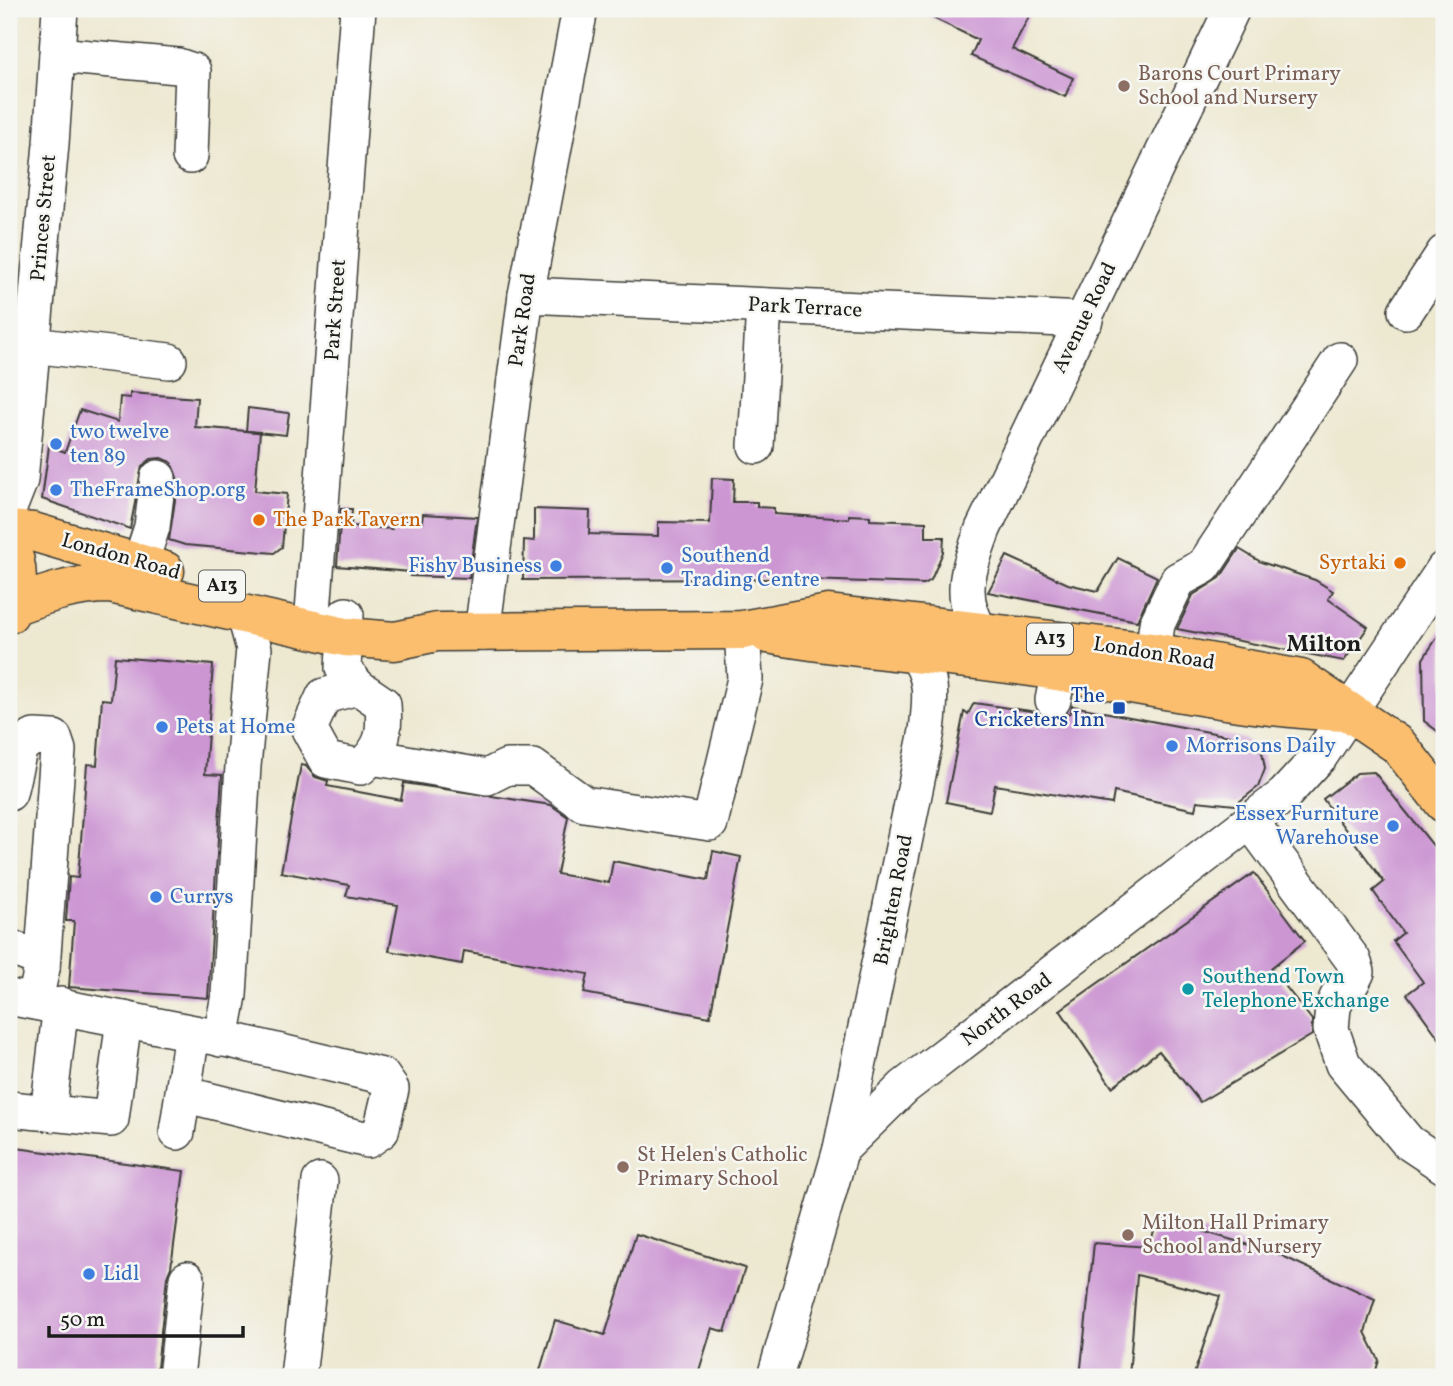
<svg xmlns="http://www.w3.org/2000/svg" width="1453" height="1386" font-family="Vollkorn,serif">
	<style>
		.building { fill: #cc96d3 }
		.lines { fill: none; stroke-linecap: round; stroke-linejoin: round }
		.minor-casing { stroke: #3b3b37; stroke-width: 38 }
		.major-casing { stroke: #3b3b37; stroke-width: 41 }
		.minor { stroke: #fff; stroke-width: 35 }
		.major { stroke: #fabe6e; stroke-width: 38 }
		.education-dot { fill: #8d6e63; stroke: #f6f6f2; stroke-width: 2.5 }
		.shop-dot { fill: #3f7fe0; stroke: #f6f6f2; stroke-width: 2.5 }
		.food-dot { fill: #e8710a; stroke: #f6f6f2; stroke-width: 2.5 }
		.transit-dot { fill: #1a4fb4; stroke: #f6f6f2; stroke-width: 2.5 }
		.culture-dot { fill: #0f9aa8; stroke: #f6f6f2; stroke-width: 2.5 }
		.labels { text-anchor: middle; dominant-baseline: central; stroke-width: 5; stroke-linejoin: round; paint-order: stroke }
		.shield { fill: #f6f6f2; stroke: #5d5d5c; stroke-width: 2 }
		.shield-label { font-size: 19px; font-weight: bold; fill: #1c1c1c }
		.education-label { font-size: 21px; fill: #785e54; stroke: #f6f6f2; text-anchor: start }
		.street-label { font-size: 21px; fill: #1c1c1c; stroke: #f6f6f2 }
		.shop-label { font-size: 21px; fill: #366cbe; stroke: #f6f6f2; text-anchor: start }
		.food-label { font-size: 21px; fill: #c56008; stroke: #f6f6f2; text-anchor: start }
		.transit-label { font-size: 21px; fill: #164399; stroke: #f6f6f2; text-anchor: end }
		.culture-label { font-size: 21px; fill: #0d838f; stroke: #f6f6f2; text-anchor: start }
		.neighbourhood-label { font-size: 23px; font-weight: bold; fill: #1c1c1c; stroke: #f6f6f2 }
	</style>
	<rect width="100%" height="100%" fill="#f6f6f2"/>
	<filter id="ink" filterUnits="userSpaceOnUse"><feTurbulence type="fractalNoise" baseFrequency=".0143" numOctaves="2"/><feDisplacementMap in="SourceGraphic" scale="14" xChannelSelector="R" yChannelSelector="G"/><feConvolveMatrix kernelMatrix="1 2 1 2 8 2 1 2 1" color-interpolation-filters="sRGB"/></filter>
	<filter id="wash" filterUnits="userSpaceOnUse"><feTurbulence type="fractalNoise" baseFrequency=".00686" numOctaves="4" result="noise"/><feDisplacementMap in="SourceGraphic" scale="28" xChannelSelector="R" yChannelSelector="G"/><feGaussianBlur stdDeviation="1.57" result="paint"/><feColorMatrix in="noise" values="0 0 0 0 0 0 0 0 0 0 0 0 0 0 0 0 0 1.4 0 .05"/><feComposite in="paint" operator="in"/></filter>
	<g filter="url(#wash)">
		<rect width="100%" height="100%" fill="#ede8d0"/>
		<g id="blocks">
			<g class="building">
				<polygon points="915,9 1033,9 1012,49 1073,78 1065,97 971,56 978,40"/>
				<polygon points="130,393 197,398 195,427 260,432 255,491 287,494 282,547 274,553 185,545 169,540 178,480 171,462 161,458 151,459 142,466 130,529 42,499 49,446 65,452 80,410 118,422 120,397 130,398"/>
				<polygon points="248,408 289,413 286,435 246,431"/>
				<polygon points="712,478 734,479 733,502 757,502 757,507 774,508 774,514 849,519 849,515 870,516 870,520 926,522 926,537 944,537 943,552 931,580 924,584 780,579 523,580 524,540 534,541 534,509 590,511 589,534 658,536 658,522 710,523"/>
				<polygon points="341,509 352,509 351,526 392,529 393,518 422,522 423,514 477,517 469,578 410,576 411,572 337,566"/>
				<polygon points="1239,549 1261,562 1315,580 1333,591 1328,599 1368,627 1344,661 1177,629 1193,595 1220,578"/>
				<polygon points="1007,556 1068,584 1098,591 1118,558 1157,577 1137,621 988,592"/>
				<polygon points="1444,627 1444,736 1424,721 1423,659"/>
				<polygon points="115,657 213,665 205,774 222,775 208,998 69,987 74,921 66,921 69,877 78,878 87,764 97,765 102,699 111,700"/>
				<polygon points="974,703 1037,712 1050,720 1060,719 1071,712 1072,706 1245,739 1262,752 1265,769 1258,787 1235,805 1197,801 1195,810 1114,792 1112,804 995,785 990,811 946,802 964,712 968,714"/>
				<polygon points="301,765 306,766 315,777 328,781 327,786 401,800 404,783 551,805 568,817 557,874 609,883 613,861 708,880 713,851 741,857 710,1017 584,993 588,974 464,951 462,964 389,951 398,905 346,896 349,885 281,872"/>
				<polygon points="1374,772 1444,859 1444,1045 1407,994 1423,982 1393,941 1403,933 1373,891 1384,882 1323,799 1357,773"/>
				<polygon points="1254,873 1305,941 1271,968 1312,1020 1312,1035 1200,1102 1159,1051 1112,1087 1060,1010"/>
				<polygon points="9,1147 184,1171 171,1267 167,1277 156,1377 9,1377"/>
				<polygon points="1158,1218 1276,1253 1375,1299 1365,1332 1379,1360 1374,1377 1193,1377 1220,1296 1137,1275 1129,1377 1080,1377 1094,1243 1149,1247"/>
				<polygon points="636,1234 745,1268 725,1332 712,1328 697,1377 538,1377 555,1320 605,1335"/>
			</g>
		</g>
	</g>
	<g filter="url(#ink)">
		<use href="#blocks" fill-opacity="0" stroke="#3b3b37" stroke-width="2"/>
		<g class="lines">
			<g class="minor-casing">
				<g id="minor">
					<polyline points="57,55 178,66 193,71 190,156"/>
					<polyline points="526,295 1085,320"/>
					<polyline points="1406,311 1444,253"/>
					<polyline points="32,345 169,361"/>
					<polyline points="756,446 764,306"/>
					<polyline points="9,508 20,480 51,144 60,9"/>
					<polyline points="140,564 152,527 158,478"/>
					<polyline points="313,612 358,9"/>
					<polyline points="346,615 343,668 358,687"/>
					<path d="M980,630C956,595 970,566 983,529L1232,9"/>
					<polyline points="482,633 526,295 580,9"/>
					<polyline points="1149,680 1157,624 1178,580 1204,566 1340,360"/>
					<path d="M358,687L383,704C385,733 384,747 361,767L326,760L309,729L324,696Z"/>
					<polyline points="1053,700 1059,671"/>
					<polyline points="372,757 487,777 507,767 533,767 584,804 710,823 745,679 742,630"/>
					<polyline points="9,793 20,746 34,737 54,738 58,750 42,968 35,1000"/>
					<polyline points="1251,822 1353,960 1357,972 1352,982 1340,992 1333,1007 1331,1029 1343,1064 1408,1142 1444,1166"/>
					<polyline points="9,947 35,957 42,968"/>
					<polyline points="9,997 230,1040 382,1076 391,1089 381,1131 368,1140 183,1094"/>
					<polyline points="221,1039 229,995 243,766 254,649 245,616"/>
					<polyline points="9,1109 111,1119 124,1019"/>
					<polyline points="48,1113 61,1005"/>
					<polyline points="177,1132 192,1033"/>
					<path d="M841,1149L927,731C930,701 935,677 914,652"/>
					<polyline points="176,1377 187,1279"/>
					<polyline points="298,1377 320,1181"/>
					<polyline points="775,1377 841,1149 904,1087 1284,795 1320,756 1444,569"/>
				</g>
			</g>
			<g class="major-casing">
				<g id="major">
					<polyline points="9,530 33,532 165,571"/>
					<path d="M9,545C20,566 19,593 9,614"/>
					<path d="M13,606C46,594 75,584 110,584L345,637L395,641L437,632L742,630L829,614L1153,652L1301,679L1398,745L1444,803"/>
					<path d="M768,634C855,650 944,654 1031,667C1136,683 1240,708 1346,712"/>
				</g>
			</g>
			<use href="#minor" class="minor"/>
			<use href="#major" class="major"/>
		</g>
	</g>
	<g class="education-dot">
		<circle cx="1124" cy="86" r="7"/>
		<circle cx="623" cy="1167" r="7"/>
		<circle cx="1128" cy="1235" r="7"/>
	</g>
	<g class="shop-dot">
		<circle cx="56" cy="444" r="7"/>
		<circle cx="56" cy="490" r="7"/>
		<circle cx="556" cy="566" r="7"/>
		<circle cx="667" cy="568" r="7"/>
		<circle cx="162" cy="727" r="7"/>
		<circle cx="1172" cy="746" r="7"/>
		<circle cx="1393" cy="826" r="7"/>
		<circle cx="156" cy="897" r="7"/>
		<circle cx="89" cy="1274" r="7"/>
	</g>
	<g class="food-dot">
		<circle cx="259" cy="520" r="7"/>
		<circle cx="1400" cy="563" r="7"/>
	</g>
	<rect class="transit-dot" x="1112" y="701" width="14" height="14" rx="3.5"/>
	<circle class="culture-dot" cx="1188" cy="989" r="7"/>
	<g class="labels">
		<g class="shield">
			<rect x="199" y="570.5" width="46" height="31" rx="5"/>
			<rect x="1027" y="623.5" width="46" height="31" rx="5"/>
		</g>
		<g class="shield-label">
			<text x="222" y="586">A13</text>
			<text x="1050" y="639">A13</text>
		</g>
		<g class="education-label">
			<text x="1138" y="74">Barons Court Primary<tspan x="1138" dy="24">School and Nursery</tspan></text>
			<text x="637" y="1155">St Helen's Catholic<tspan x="637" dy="24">Primary School</tspan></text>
			<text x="1142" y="1223">Milton Hall Primary<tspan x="1142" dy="24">School and Nursery</tspan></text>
		</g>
		<g class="street-label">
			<text transform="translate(44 218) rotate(-85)">Princes Street</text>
			<text transform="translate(805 308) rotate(3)">Park Terrace</text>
			<text transform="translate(336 310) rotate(-86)">Park Street</text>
			<text transform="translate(1085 318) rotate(-64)">Avenue Road</text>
			<text transform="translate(523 320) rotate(-82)">Park Road</text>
			<text transform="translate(121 557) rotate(16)">London Road</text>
			<text transform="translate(1154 654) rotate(9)">London Road</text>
			<text transform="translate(894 900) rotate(-79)">Brighten Road</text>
			<text transform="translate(1007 1010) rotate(-37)">North Road</text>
		</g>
		<g class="shop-label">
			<text x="70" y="432">two twelve<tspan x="70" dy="24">ten 89</tspan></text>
			<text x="70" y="490">TheFrameShop.org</text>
			<text x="681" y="556">Southend<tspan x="681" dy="24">Trading Centre</tspan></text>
			<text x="542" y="566" text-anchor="end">Fishy Business</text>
			<text x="176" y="727">Pets at Home</text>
			<text x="1186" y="746">Morrisons Daily</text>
			<text x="1379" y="814" text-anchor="end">Essex Furniture<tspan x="1379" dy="24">Warehouse</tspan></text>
			<text x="170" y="897">Currys</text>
			<text x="103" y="1274">Lidl</text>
		</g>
		<g class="food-label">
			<text x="273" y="520">The Park Tavern</text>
			<text x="1386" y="563" text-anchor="end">Syrtaki</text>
		</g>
		<g class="transit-label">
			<text x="1105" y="696">The<tspan x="1105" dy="24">Cricketers Inn</tspan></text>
		</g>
		<g class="culture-label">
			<text x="1202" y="977">Southend Town<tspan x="1202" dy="24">Telephone Exchange</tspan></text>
		</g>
		<g class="neighbourhood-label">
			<text x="1324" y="645">Milton</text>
		</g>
	</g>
	<rect width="1453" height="1386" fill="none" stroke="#f6f6f2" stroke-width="35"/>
	<path d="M49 1326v10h194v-10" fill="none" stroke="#1c1c1c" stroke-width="3.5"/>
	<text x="60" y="1326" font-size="21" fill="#1c1c1c" stroke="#f6f6f2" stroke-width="5" paint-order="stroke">50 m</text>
</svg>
